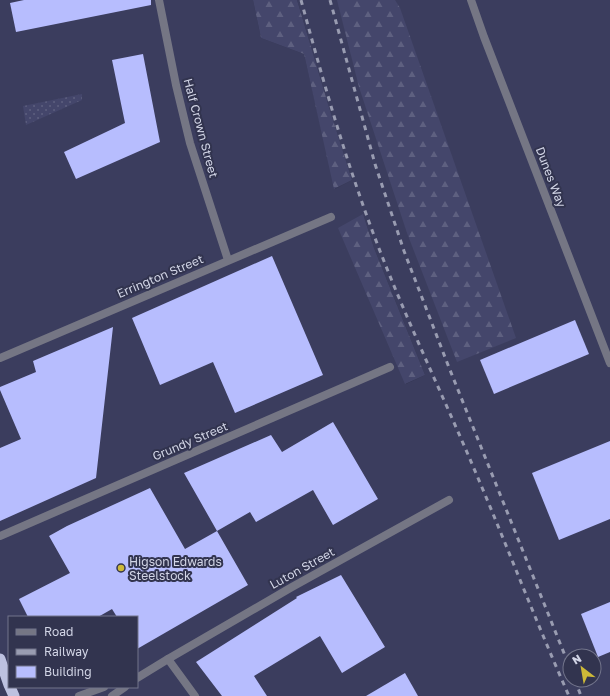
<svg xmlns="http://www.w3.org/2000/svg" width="610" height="696" font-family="'Golos Text',sans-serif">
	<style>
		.built { fill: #3b3d5e; fill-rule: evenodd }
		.grass { fill: url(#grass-dots) }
		.forest { fill: url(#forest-firs) }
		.building { fill: #b7bdfe }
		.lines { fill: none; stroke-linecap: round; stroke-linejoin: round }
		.minor { stroke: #757684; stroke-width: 8 }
		.trunk { stroke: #bdc1e0; stroke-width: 11 }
		.rail { stroke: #999cb1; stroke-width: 3; stroke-dasharray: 5 5; stroke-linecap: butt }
		.poi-dot { fill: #cdb938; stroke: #32344f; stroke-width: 1.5 }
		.labels { text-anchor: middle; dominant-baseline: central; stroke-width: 4; stroke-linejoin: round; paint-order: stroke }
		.street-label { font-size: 12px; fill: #d2d5e6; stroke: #32344f }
		.poi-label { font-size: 12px; fill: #d2d5e6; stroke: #32344f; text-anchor: start }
	</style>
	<defs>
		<pattern id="grass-dots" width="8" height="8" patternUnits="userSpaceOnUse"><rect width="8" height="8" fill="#44466b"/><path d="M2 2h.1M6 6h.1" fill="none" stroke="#5e6080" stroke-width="1.8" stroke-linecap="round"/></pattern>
		<pattern id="forest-firs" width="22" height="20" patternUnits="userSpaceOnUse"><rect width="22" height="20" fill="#44466b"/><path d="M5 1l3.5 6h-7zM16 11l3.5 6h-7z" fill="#5e6080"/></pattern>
	</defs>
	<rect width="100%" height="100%" fill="#32344f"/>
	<path class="built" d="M0,0H253L261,38L304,54L335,189L352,180L328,104L297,0H610V696H0ZM363,214L374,248L425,375L406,384ZM9,617H137V687H9ZM570,656H594V680H570Z"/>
	<polygon class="grass" points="82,94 82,100 26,125 23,106"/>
	<g class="forest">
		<polygon points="253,0 297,0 328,104 352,180 334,189 304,54 261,38"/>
		<polygon points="337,0 395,0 400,8 516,338 457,362 407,233 359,87"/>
		<polygon points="363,214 374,248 425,375 405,384 338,228"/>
	</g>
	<g class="building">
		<polygon points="24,0 151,0 151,5 16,32 10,3"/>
		<polygon points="143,54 160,142 76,179 64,152 125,123 112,60"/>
		<polygon points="272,256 323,375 235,413 213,362 160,385 132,318"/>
		<polygon points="575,320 589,354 494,394 480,360"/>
		<polygon points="113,327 96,478 0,521 0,448 21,439 0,390 0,387 36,372 33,361"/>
		<polygon points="333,422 378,499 333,525 313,490 256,522 250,512 217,531 184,473 271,435 282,452"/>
		<polygon points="610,441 610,519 559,540 532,473"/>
		<polygon points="150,488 185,549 217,531 248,585 137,649 137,617 117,617 112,609 98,617 28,617 19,599 70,573 49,536 67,526"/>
		<polygon points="341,575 385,647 342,673 320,636 254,676 267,696 222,696 196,662 297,598 296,597"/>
		<polygon points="610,602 610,652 598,657 581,614"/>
		<polygon points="405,673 418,696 366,696"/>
	</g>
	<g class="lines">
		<g class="minor">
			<polyline points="159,0 176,85 190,143 228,260"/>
			<polyline points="471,0 484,37 610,363"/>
			<polyline points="0,358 331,217"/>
			<polyline points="0,536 390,367"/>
			<polyline points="168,659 292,587 449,500"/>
			<polyline points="137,678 168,659 195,696"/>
			<polyline points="79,696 104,687"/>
			<polyline points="112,696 125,687"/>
		</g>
		<g class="trunk">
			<polyline points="0,659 9,685"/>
			<polyline points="10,687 14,696"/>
		</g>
		<g class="rail">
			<path d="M301,0C324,84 348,169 380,251C410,328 446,402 478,478C509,551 537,624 569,696"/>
			<polyline points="330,0 375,164 404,251 448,365 570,668"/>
			<polyline points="575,680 581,696"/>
		</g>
	</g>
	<circle class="poi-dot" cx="121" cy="568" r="4"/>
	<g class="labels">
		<g class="street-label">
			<text transform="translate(201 128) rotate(75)">Half Crown Street</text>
			<text transform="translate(551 177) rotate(69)">Dunes Way</text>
			<text transform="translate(160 276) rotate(-23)">Errington Street</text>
			<text transform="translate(190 441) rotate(-23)">Grundy Street</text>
			<text transform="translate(302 568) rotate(-29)">Luton Street</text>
		</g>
		<g class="poi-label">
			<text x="129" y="561">Higson Edwards<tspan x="129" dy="14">Steelstock</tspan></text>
		</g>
	</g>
	<rect x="8" y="616" width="130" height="72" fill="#32344f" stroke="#72748b"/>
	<rect x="16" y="629" width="20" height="6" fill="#757684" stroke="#72748b"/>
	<text x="44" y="636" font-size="12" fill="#d2d5e6">Road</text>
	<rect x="16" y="649" width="20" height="6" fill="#999cb1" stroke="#72748b"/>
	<text x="44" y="656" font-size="12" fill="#d2d5e6">Railway</text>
	<rect x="16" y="666" width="20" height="12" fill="#b7bdfe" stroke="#72748b"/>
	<text x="44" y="676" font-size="12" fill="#d2d5e6">Building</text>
	<g transform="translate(582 668) rotate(329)"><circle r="19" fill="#32344f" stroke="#72748b"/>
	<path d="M0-3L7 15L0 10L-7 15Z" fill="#cdb938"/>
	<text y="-6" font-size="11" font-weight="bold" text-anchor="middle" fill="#d2d5e6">N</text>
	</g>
</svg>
